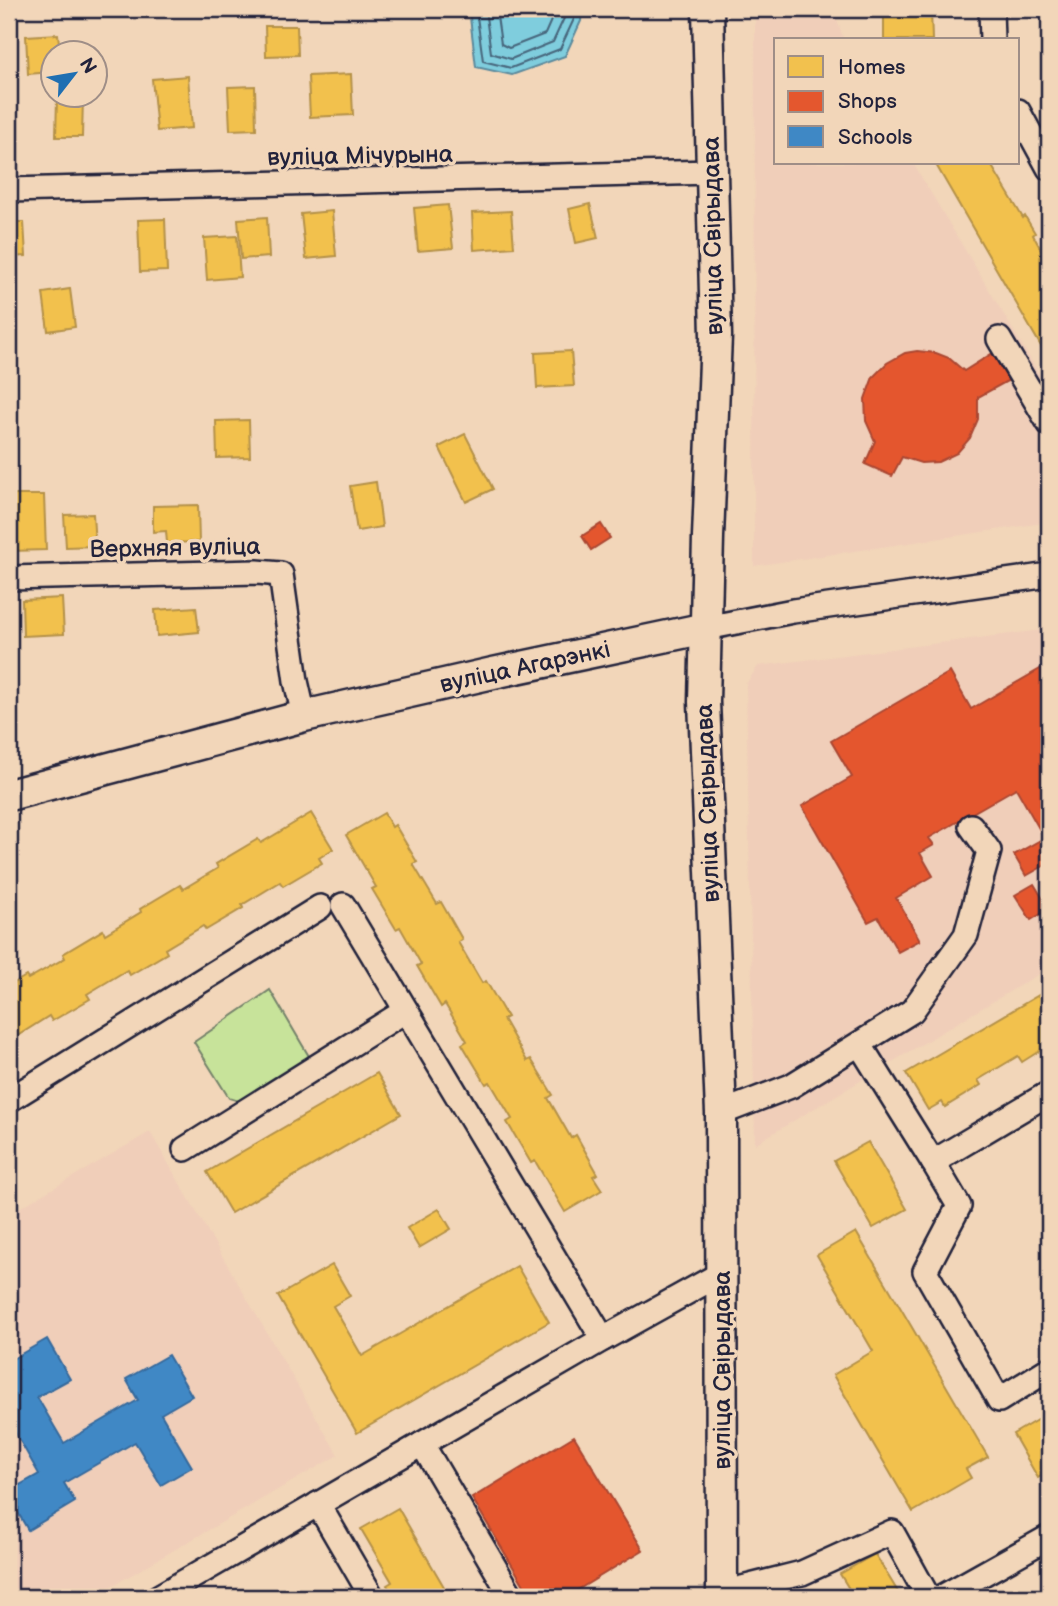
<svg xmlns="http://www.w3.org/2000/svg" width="1058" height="1606" font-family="'Balsamiq Sans',sans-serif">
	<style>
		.built { fill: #f0ceb9 }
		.green { fill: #c7e39a; stroke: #74826a; stroke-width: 2 }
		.water { fill: #7fcddd; stroke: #5a899c; stroke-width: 2 }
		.homes { fill: #f2c14e; stroke: #b49148; stroke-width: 2 }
		.shops { fill: #e4572e; stroke: #aa4732; stroke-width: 2 }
		.schools { fill: #3f88c5; stroke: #36699c; stroke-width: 2 }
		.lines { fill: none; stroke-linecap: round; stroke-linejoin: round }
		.shore { stroke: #47667c; stroke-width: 2 }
		.minor-casing { stroke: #22223b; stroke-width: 28 }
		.major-casing { stroke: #22223b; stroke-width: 35 }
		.minor { stroke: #f2d6b9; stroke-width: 23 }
		.major { stroke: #f2d6b9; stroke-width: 30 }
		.labels { text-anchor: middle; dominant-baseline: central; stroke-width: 7; stroke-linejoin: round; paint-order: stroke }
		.street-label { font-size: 24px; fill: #22223b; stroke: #f2d6b9 }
	</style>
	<rect width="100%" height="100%" fill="#f2d6b9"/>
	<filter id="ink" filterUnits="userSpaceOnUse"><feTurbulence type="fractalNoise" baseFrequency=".0143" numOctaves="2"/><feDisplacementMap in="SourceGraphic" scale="14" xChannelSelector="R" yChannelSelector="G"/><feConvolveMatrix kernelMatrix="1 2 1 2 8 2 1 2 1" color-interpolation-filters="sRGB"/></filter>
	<g filter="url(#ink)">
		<g class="built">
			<polygon points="755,9 833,9 844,40 776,40 776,163 913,163 1049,390 1049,522 754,566"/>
			<polygon points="1049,629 1049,968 755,1144 746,684 758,666"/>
			<polygon points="150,1132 338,1455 93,1597 9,1597 9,1214"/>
		</g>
		<polygon class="green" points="270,990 310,1058 242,1102 229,1098 194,1042"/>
		<polygon class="water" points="469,9 582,9 581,21 565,56 512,75 476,67"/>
		<g class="homes">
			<polygon points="884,9 931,9 932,40 884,40"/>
			<polygon points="265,26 297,26 298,55 266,56"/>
			<polygon points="58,34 60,52 52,52 52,72 28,74 26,36"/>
			<polygon points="351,74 353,115 310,117 308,76"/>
			<polygon points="188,76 192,128 157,131 152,79"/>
			<polygon points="255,86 256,129 230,130 228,87"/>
			<polygon points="57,98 83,98 82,137 56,137"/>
			<polygon points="935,163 990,163 1023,218 1025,216 1035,233 1033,235 1049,264 1049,360"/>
			<polygon points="590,204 598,238 576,243 569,209"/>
			<polygon points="448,205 453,248 418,251 414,208"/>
			<polygon points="332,211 336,256 306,259 301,214"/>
			<polygon points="511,211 514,247 474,250 472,213"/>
			<polygon points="267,217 269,257 241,259 238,219"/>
			<polygon points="165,219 167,271 140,272 138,220"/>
			<polygon points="9,222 24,222 26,256 9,257"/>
			<polygon points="237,236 240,277 207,280 204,238"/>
			<polygon points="70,289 75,327 48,331 43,293"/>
			<polygon points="571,351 574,386 537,388 535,353"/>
			<polygon points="249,420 250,457 217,458 216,421"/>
			<polygon points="465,434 493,489 466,502 439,447"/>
			<polygon points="376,482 382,527 357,531 350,486"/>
			<polygon points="9,495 44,495 46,550 10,551"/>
			<polygon points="198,505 199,542 167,543 166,531 153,532 153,506"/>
			<polygon points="93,514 95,546 66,547 64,515"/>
			<polygon points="62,598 64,634 23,636 22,600"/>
			<polygon points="196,607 199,632 157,636 155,610"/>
			<polygon points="311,813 333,849 319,858 322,863 283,886 280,882 242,905 243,908 206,930 203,926 165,949 167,953 130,975 127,970 87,994 90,999 52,1021 49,1016 11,1040 13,1043 9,1045 9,986 26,976 28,979 65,958 63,954 103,930 105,934 141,912 140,909 180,885 183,889 218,868 216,864 258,839 261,843"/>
			<polygon points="384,813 392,827 395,825 417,862 413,864 437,904 441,902 462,939 458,942 482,983 486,981 507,1017 503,1019 527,1061 531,1059 553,1095 548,1098 571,1138 576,1135 598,1174 593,1176 602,1190 565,1212 535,1161 531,1163 507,1122 512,1119 490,1082 486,1084 462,1044 467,1041 445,1004 441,1007 417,966 421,964 400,927 396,929 372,889 376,887 346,835"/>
			<polygon points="1049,989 1049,1045 1022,1062 1018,1056 978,1080 981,1085 945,1107 942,1102 928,1110 906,1073"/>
			<polygon points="377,1073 401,1114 231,1213 207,1172"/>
			<polygon points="868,1142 907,1209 873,1228 834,1161"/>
			<polygon points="439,1209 451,1229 419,1248 407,1228"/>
			<polygon points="856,1232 988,1457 966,1469 971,1478 913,1512 833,1375 873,1351 817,1255"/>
			<polygon points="332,1265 350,1296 333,1306 362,1356 517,1266 549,1322 357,1433 278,1296"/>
			<polygon points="1049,1413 1049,1472 1038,1478 1013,1434"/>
			<polygon points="398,1508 450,1597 394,1597 387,1585 392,1582 361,1529"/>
			<polygon points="875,1554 901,1597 854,1597 840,1574"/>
		</g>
		<g class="shops">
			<polygon points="917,351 936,353 949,358 964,371 993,353 1009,380 978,397 978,419 970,438 957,453 938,462 921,463 902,457 892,476 865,464 875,441 866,421 865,399 873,377 887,363 905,353"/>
			<polygon points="601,524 610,538 591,550 582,536"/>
			<polygon points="1047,665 1049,668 1049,846 1016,788 929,838 934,845 920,853 933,876 896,898 920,940 898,952 878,917 868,922 802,806 852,777 831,741 950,672 971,709"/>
			<polygon points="1044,838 1049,846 1049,863 1026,876 1014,855"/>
			<polygon points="1034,884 1049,909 1031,920 1015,895"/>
			<polygon points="574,1436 643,1550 566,1597 531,1597 472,1498"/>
		</g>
		<polygon class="schools" points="47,1339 70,1379 37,1397 64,1443 138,1400 126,1379 168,1355 192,1396 161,1414 192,1467 161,1485 135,1442 64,1483 75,1502 28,1530 9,1497 9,1491 39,1474 11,1425 9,1426 9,1386 12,1384 9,1380 9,1361"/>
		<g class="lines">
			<g class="shore">
				<polyline points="476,9 483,61 511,68 560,49 574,19 575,9"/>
				<polyline points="485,9 491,53 511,59 553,42 565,16 566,9"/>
				<polyline points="496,9 501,44 509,48 545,34 556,9"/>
			</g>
			<g class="minor-casing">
				<g id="minor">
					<polyline points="991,9 992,40"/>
					<polyline points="1018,111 1049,168"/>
					<polyline points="9,190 712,172"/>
					<polyline points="999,339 1049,423"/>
					<polyline points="9,578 257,572 281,574 296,681 304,716"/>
					<polyline points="706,628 793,611 1049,575"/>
					<polyline points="343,905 603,1339"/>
					<polyline points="860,1045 933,1162"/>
					<polyline points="1049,1093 933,1162 959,1206 925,1271 999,1400 1049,1369"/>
					<polyline points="9,1100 320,907"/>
					<polyline points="721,1113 791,1086 912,1011 966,935 989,851 971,826"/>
					<polyline points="185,1149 405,1011"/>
					<polyline points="422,1444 512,1597"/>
					<polyline points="318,1504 372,1597"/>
					<polyline points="722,1593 802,1573 892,1532 928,1597"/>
					<polyline points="158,1597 603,1339 722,1273"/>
					<polyline points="942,1597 1049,1537"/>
				</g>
			</g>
			<g class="major-casing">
				<g id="major">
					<polyline points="708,9 716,336 708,537 704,702 721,1113 722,1597"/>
					<polyline points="9,795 304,716 493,673 706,628"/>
				</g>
			</g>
			<use href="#minor" class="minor"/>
			<use href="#major" class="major"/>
		</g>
	</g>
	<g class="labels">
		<g class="street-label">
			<text transform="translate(360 156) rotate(-1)">вуліца Мічурына</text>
			<text transform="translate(713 236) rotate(-91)">вуліца Свірыдава</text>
			<text transform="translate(175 548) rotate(-1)">Верхняя вуліца</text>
			<text transform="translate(525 667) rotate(-12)">вуліца Агарэнкі</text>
			<text transform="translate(708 803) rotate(-92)">вуліца Свірыдава</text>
			<text transform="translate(722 1370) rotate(-90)">вуліца Свірыдава</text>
		</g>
	</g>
	<rect width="1058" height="1606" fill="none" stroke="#f2d6b9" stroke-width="35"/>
	<rect x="18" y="18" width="1023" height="1571" fill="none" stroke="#22223b" stroke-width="2.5" filter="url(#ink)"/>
	<rect x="774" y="38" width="245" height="126" fill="#f2d6b9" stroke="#9f8e87" stroke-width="2"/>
	<rect x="788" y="56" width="35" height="21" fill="#f2c14e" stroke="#9f8e87" stroke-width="2"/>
	<text x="838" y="74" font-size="21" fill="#22223b">Homes</text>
	<rect x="788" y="91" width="35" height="21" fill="#e4572e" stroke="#9f8e87" stroke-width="2"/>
	<text x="838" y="108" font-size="21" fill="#22223b">Shops</text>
	<rect x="788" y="126" width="35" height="21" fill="#3f88c5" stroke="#9f8e87" stroke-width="2"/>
	<text x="838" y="144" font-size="21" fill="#22223b">Schools</text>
	<g transform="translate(74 74) rotate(59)"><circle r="33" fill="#f2d6b9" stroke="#9f8e87" stroke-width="2"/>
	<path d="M0-5L12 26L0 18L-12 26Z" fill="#1f6fb2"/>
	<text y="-10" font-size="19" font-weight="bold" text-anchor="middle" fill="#22223b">N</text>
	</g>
</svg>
